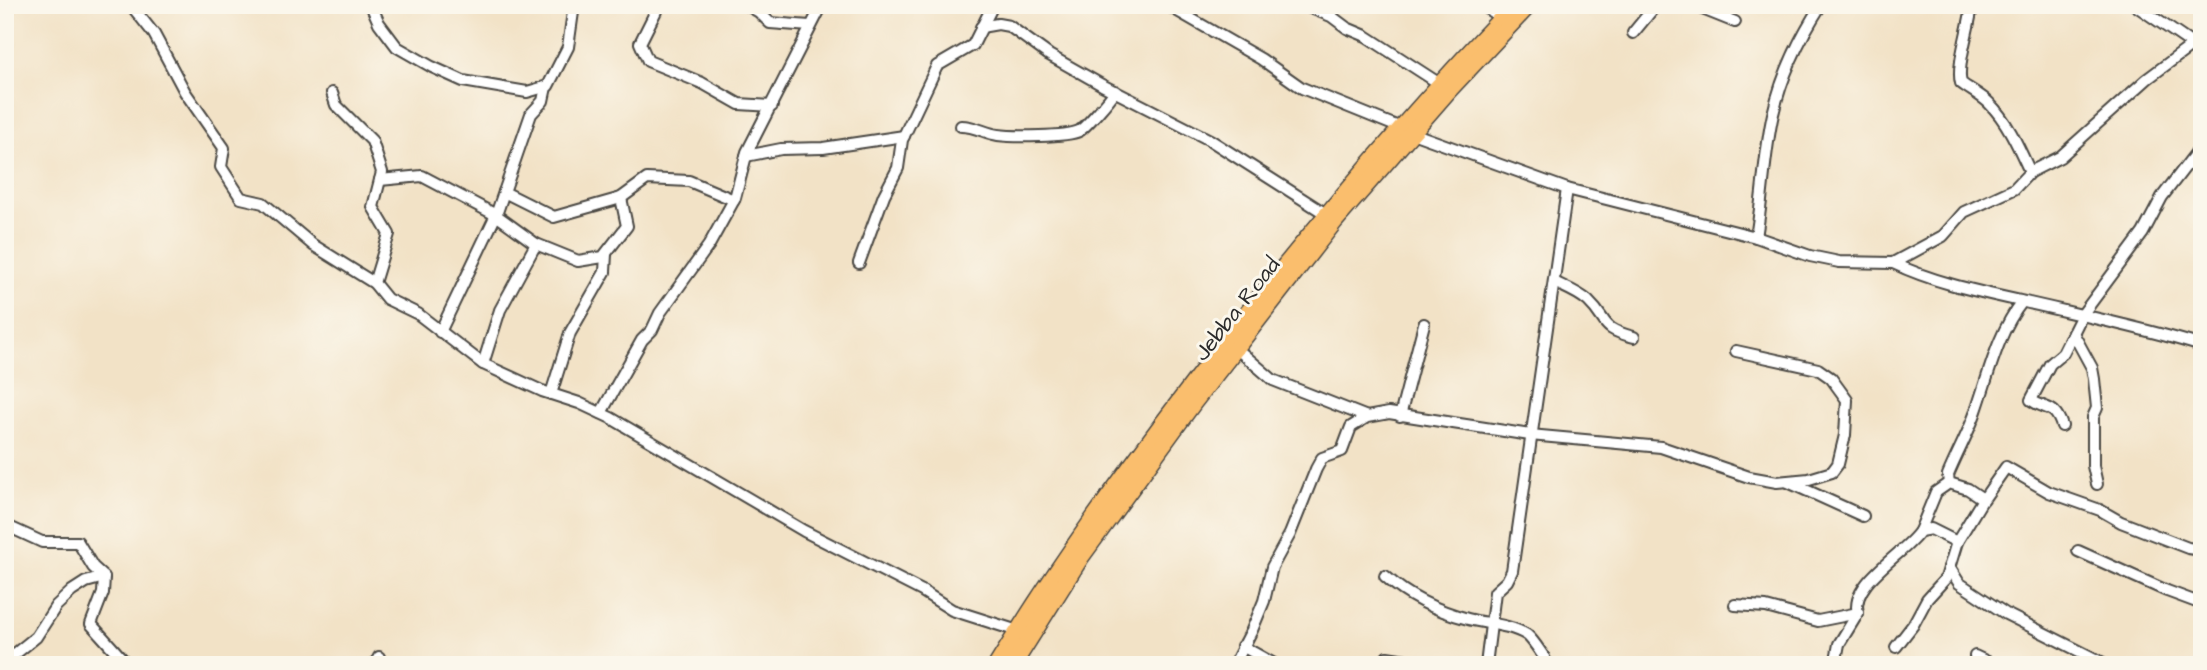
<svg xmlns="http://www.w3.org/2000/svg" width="2207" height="670" font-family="'Architects Daughter',sans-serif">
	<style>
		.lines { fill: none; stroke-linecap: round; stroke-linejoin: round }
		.minor-casing { stroke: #494642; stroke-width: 14 }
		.highway-casing { stroke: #494642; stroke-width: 19 }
		.minor { stroke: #fff; stroke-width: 10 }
		.highway { stroke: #fabe6d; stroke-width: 16 }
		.labels { text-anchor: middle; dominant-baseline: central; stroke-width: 6; stroke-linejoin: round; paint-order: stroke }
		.street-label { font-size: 23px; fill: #2b2b2b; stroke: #fbf7ec }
	</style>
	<rect width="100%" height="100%" fill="#fbf7ec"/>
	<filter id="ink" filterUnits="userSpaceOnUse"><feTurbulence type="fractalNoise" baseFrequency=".0143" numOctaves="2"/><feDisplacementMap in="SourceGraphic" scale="14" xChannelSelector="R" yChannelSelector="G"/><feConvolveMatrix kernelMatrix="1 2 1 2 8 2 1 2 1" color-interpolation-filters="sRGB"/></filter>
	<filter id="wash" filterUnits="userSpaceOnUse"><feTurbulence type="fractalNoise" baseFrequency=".00686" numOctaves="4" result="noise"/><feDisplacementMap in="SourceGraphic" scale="28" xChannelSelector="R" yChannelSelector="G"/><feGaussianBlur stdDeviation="1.57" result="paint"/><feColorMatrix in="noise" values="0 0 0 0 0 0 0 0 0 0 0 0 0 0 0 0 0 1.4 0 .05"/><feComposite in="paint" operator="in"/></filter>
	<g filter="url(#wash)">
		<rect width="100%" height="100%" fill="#f2e2c6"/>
	</g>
	<g filter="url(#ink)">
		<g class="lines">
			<g class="minor-casing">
				<g id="minor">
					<polyline points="131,5 154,34 185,92 224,148 221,167 241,198 263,203 313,245 374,283 387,299 418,314 483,364 542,391 579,403 611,418 804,531 922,591 952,610 1018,631"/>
					<polyline points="371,5 379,23 397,47 432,67 463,81 527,92 548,86 568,47 574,5"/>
					<polyline points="659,5 640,43 648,61 702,83 739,104 772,106"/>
					<polyline points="747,5 759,12 770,23 810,26"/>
					<polyline points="1167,5 1261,59 1302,88 1401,128"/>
					<polyline points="1303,5 1331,16 1347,28 1366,36 1440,84"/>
					<polyline points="1482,5 1501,18"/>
					<path d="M1972,5C1970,26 1956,66 1961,83C1970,90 1981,95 1989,103C2008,122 2019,148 2030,172"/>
					<polyline points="2135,5 2192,44 2202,53"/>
					<polyline points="1700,8 1735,22"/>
					<polyline points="981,27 998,24 1009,26 1049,55 1102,85 1210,140 1326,214"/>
					<polyline points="1633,33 1656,5"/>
					<polyline points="332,93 336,105 372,141 382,172 373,207 389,234 374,283"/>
					<path d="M961,126C975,126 985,133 998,135C1012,137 1067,137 1079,131C1086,127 1110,99 1115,91"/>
					<polyline points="1412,133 1567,189 1756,237 1810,256 1839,262 1893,263 1943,236 1964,212 2014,189 2030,172 2060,157 2147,79 2202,38"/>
					<polyline points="746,156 781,149 823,148 904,136"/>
					<polyline points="380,180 422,176 496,215 536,244 578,261 603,257 627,226 621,198"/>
					<polyline points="504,192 554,217 621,198 647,179 689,181 734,200"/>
					<path d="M1756,237C1763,197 1764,154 1773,114C1782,74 1799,39 1821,5"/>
					<polyline points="859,263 884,195 898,168 902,140 937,66 973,45 993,5"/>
					<path d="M1893,263C1935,283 1980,292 2025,302C2085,316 2144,328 2202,346"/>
					<path d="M1554,282C1566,288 1578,292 1588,301C1610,322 1598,328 1634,337"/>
					<polyline points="440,332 496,215 531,114 543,101 546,87"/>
					<polyline points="2073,333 2092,368 2094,379 2097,408 2093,417 2093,466 2097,484"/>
					<polyline points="1236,348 1273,380 1367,417"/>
					<polyline points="483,364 500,310 536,244"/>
					<polyline points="551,394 570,333 605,272 606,254"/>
					<polyline points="601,413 642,340 652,330 660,313 709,245 735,198 747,152 822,5"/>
					<polyline points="1400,416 1424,324"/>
					<path d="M2062,426C2054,403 2046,411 2031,400L2050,364L2063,353L2082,315L2143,233L2162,197L2202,145"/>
					<polyline points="1788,482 1863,516"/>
					<polyline points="1983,500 2006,467 2049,492 2100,510 2121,522 2188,548 2202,550"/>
					<polyline points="5,525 42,542 78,542 93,567 104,577 103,593 91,624 125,662 132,665"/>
					<polyline points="1920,531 1936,492 1949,483"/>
					<polyline points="2078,551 2167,591 2202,604"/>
					<polyline points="1949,567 1959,583 2006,614 2107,665"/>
					<path d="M1385,576C1408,597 1438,611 1468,619C1487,624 1509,624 1527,635C1533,640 1539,650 1544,657"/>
					<polyline points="1735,605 1766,607 1818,621 1858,613 1839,644 1835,665"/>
					<path d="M1858,613C1849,583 1906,553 1920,531L1931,529L1957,542"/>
					<polyline points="1242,646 1276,665"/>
					<path d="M1896,647L1913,625L1927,599L1946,578L1957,542L1983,499L1968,489L1949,483L1948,475C1957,453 1969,432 1976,411C1989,374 1998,332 2022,302"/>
					<polyline points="1975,656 1994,665"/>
					<polyline points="1387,657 1438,665"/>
					<polyline points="5,662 36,637 56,606 72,591 86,582 104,577"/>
					<polyline points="375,665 379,657"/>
					<polyline points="1234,665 1252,630 1264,601 1272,567 1290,534 1316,469 1322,458 1342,451 1351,427 1367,417 1389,413 1530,435 1661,447 1749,477 1777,482 1809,479 1832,472 1838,464 1845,435 1847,400 1831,378 1818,369 1736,351"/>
					<polyline points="1486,665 1495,592 1507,581 1512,571 1567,189"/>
				</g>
			</g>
			<g class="highway-casing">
				<g id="highway">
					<path d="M997,665C1055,569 1120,479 1188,390C1289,256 1397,127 1514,5"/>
					<polyline points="1013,665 1081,557 1194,402 1335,221 1449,90 1529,5"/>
				</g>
			</g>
			<use href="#minor" class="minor"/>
			<use href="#highway" class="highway"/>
		</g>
	</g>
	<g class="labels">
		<g class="street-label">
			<text transform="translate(1237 309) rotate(-52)">Jebba Road</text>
		</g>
	</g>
	<rect width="2207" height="670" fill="none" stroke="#fbf7ec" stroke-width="28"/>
</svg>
